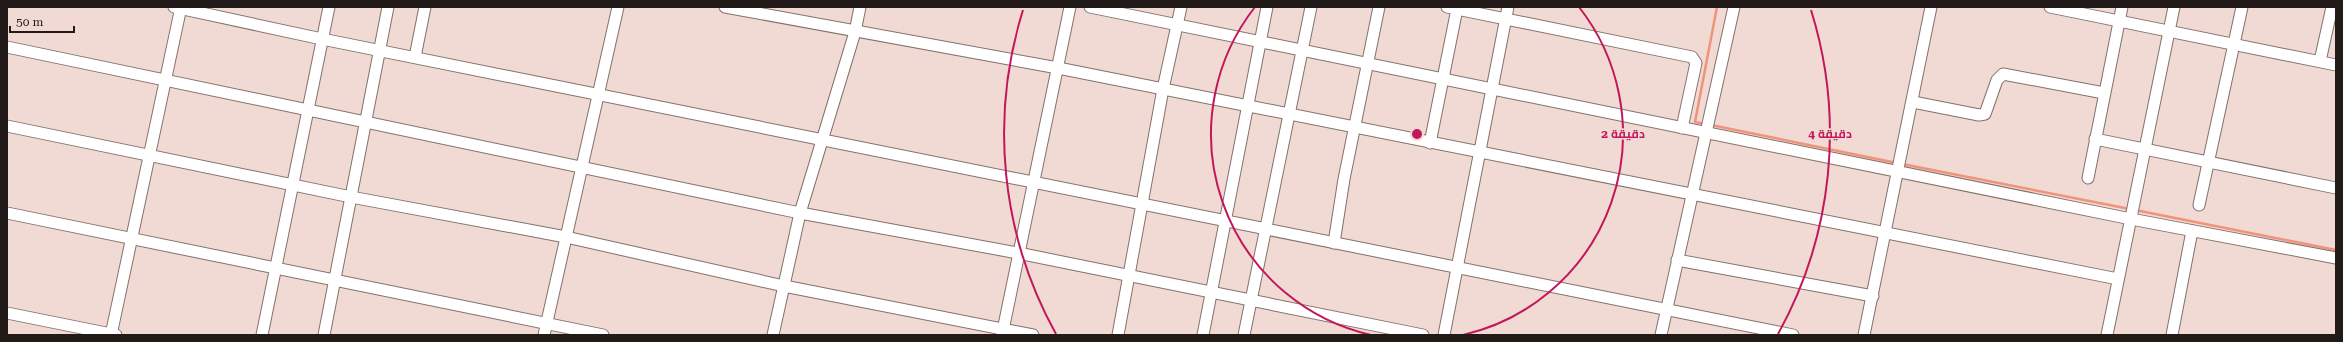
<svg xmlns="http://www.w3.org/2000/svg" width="2343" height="342" font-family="'Roboto Serif',Cairo,serif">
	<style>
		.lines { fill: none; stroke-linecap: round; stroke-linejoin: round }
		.stream { stroke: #f0937a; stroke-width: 2.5 }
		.minor-casing { stroke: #84706b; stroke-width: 13 }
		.minor { stroke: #fff; stroke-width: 11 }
		.ring { fill: none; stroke: #c2185b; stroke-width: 2 }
		.centre { fill: #c2185b; stroke: #f1dad4; stroke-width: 2 }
		.ring-label { font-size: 12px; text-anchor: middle; font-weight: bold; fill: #c2185b; stroke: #f1dad4; stroke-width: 3; stroke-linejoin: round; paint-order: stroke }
	</style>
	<rect width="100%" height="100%" fill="#f1dad4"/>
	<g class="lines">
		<g class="stream">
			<polyline points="1705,124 1695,122 1717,7"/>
			<polyline points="1711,125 1897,163"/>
			<polyline points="1902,164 2130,209"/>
			<polyline points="2135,210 2336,250"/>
		</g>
		<g class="minor-casing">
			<g id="minor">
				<polyline points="174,7 322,39 1793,335"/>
				<polyline points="725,7 1058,68 2118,279"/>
				<polyline points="1090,7 2131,219 2336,258"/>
				<polyline points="1447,7 1692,57 1696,63 1682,128"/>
				<polyline points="2050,7 2336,65"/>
				<polyline points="7,47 800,213 1018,253 1423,335"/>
				<polyline points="415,57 425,7"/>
				<polyline points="2320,61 2332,7"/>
				<polyline points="1913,102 1979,115 1985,114 1997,80 2003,74 2104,93"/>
				<polyline points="7,126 351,197 566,237 784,286 1033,335"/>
				<polyline points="2095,139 2336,188"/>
				<polyline points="1430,143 1457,9"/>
				<polyline points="2088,178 2122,7"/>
				<polyline points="2199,205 2242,7"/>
				<polyline points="7,213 603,335"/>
				<polyline points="1334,243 1344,179 1379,7"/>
				<polyline points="1677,260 1873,296"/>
				<polyline points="7,313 116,335"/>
				<polyline points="111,335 181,7"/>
				<polyline points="262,335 329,7"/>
				<polyline points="324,335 388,7"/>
				<polyline points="544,335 618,7"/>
				<polyline points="773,335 800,213 855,32 860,7"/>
				<polyline points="1002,335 1070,7"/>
				<polyline points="1118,335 1163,89 1181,7"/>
				<polyline points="1203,335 1267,7"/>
				<polyline points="1244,335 1311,7"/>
				<polyline points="1444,335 1508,7"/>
				<polyline points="1661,335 1734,7"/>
				<polyline points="1864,335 1931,7"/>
				<polyline points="2107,335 2174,7"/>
				<polyline points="2172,335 2192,231"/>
			</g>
		</g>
		<use href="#minor" class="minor"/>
	</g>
	<g class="ring">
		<path d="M1371 335A206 206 0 0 1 1255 7M1579 7A206 206 0 0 1 1463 335"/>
		<path d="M1056 334A413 413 0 0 1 1023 10M1811 10A413 413 0 0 1 1778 334"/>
	</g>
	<circle cx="1417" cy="134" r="6" class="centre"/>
	<g class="ring-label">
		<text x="1623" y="138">2 دقيقة</text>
		<text x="1830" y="138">4 دقيقة</text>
	</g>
	<rect width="2343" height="342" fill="none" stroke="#221a18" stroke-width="16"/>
	<path d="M10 26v6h64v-6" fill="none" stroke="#221a18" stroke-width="2"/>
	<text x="16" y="26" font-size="12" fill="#221a18" stroke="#f1dad4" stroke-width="3" paint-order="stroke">50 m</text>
</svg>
